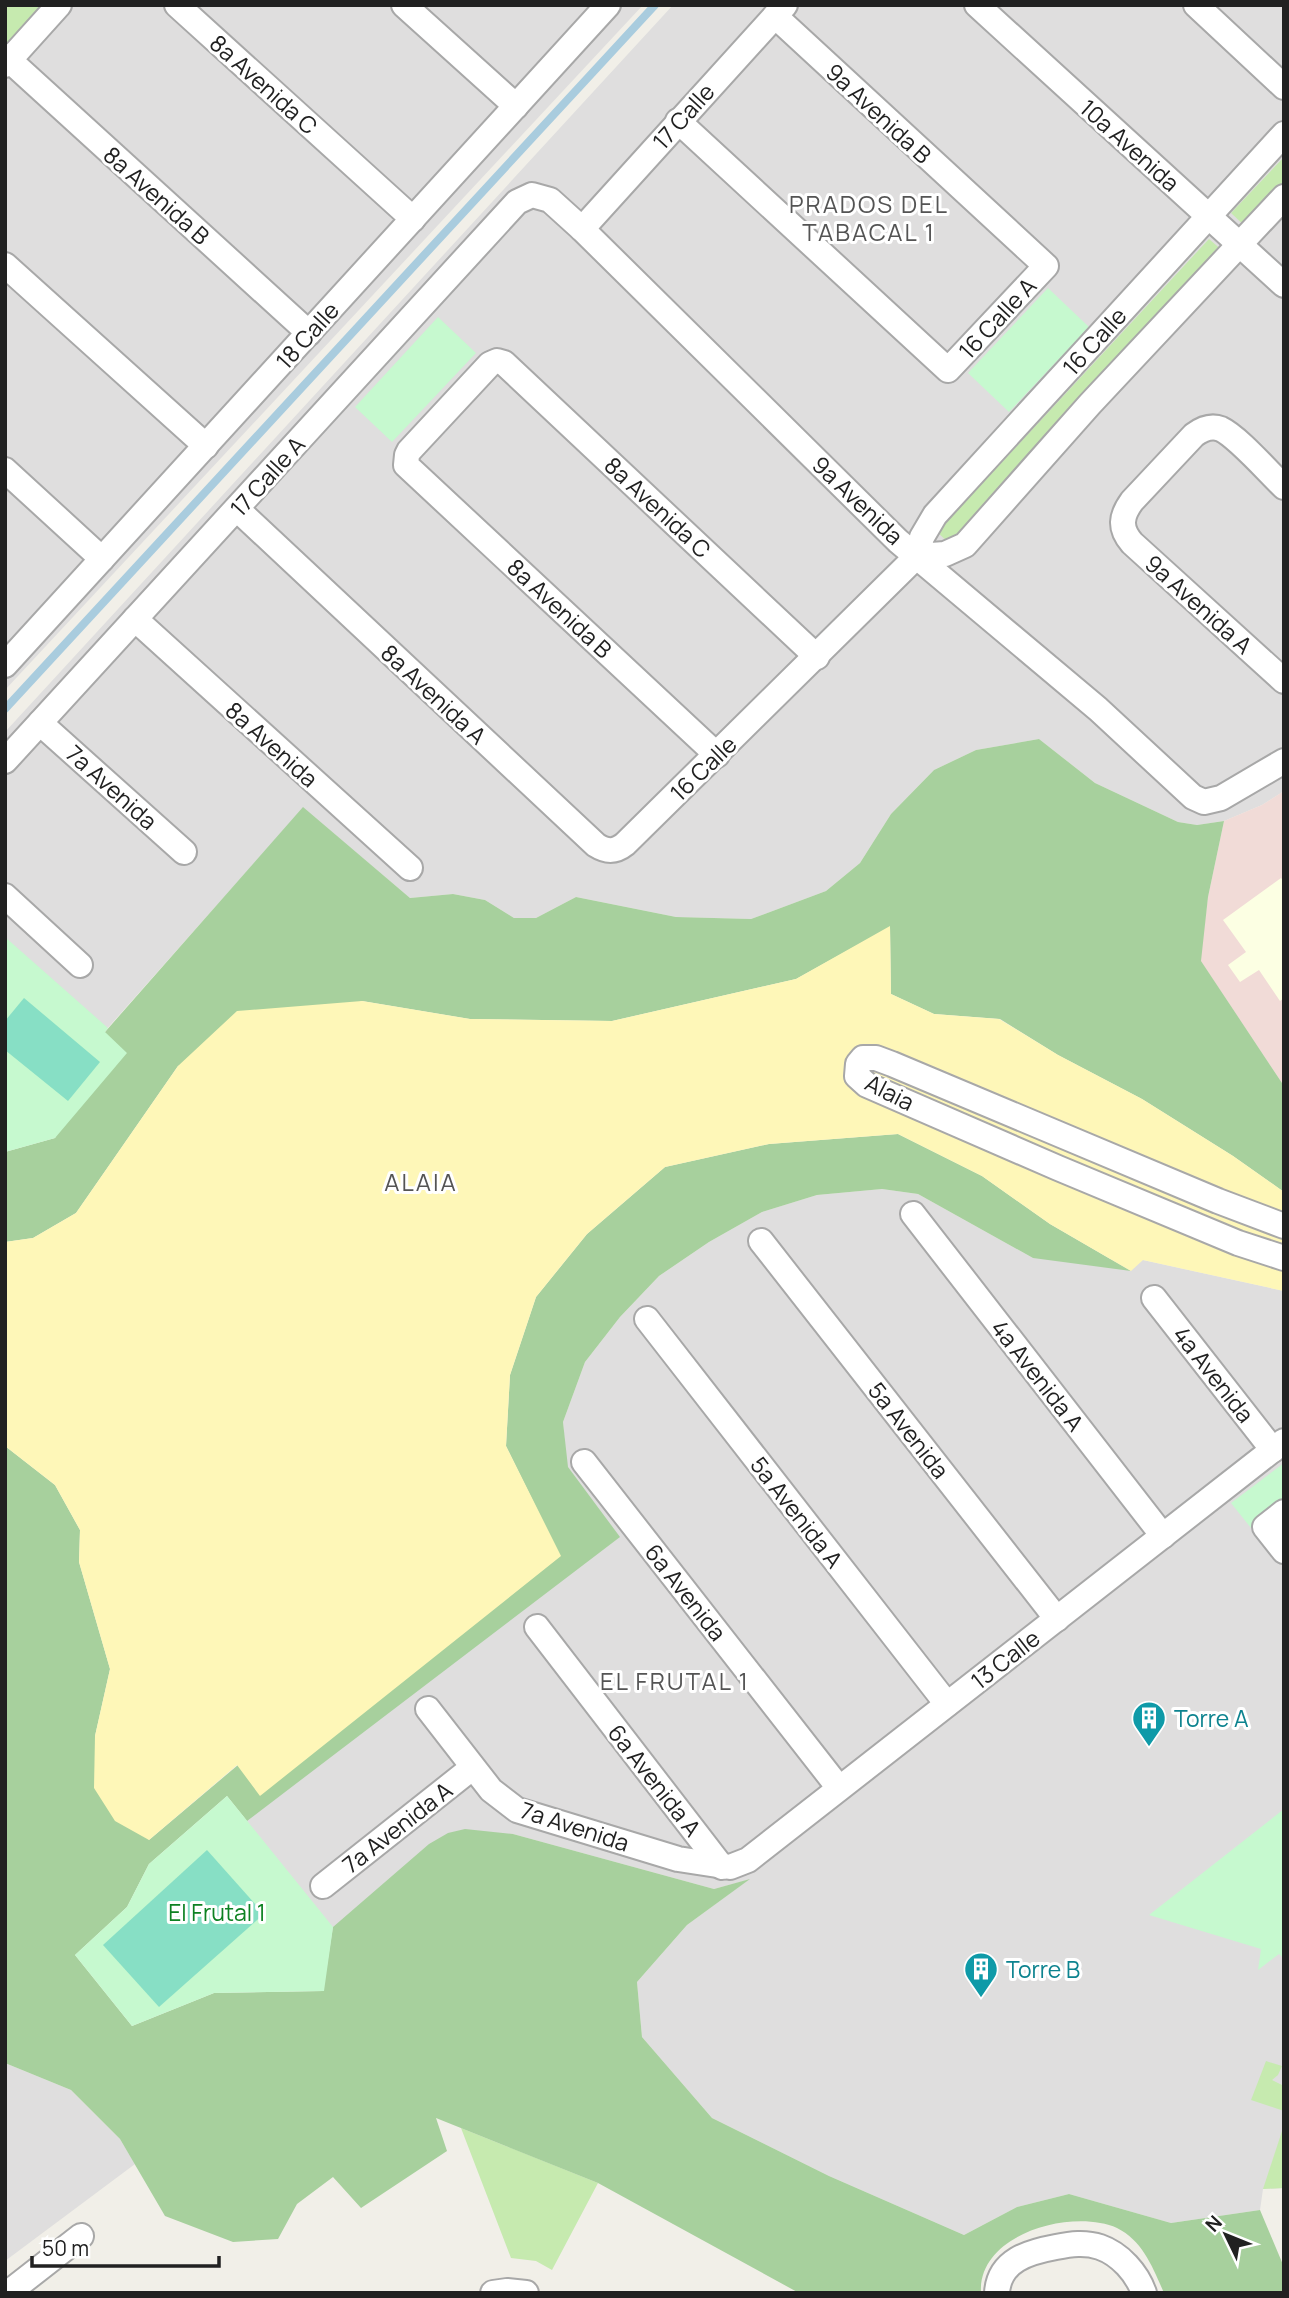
<svg xmlns="http://www.w3.org/2000/svg" width="1289" height="2298" font-family="Manrope,sans-serif">
	<style>
		.residential { fill: #dfdede }
		.commercial { fill: #f1dbd7 }
		.education { fill: #fcffe3 }
		.grass { fill: #c6eaaf }
		.forest { fill: #a7d09d }
		.sand { fill: #fef7b8 }
		.park { fill: #c6f9cf }
		.pitch { fill: #87dfc5 }
		.lines { fill: none; stroke-linecap: round; stroke-linejoin: round }
		.stream { stroke: #a9ccde; stroke-width: 8 }
		.street-casing { stroke: #a8a8a8; stroke-width: 28 }
		.street { stroke: #fff; stroke-width: 24 }
		.labels { text-anchor: middle; dominant-baseline: central; stroke-width: 6; stroke-linejoin: round; paint-order: stroke }
		.street-label { font-size: 23px; fill: #212121; stroke: #fff }
		.culture-label { font-size: 23px; fill: #0d838f; stroke: #fff; text-anchor: start }
		.park-label { font-size: 23px; fill: #0d8122; stroke: #fff }
		.neighbourhood-label { font-size: 24px; letter-spacing: 2px; fill: #545454; stroke: #fff }
	</style>
	<rect width="100%" height="100%" fill="#f1efe8"/>
	<g class="residential">
		<polygon points="5,5 643,5 5,690"/>
		<polygon points="673,5 1284,5 1284,791 1262,805 1224,821 1197,825 1178,822 1095,783 1039,739 976,750 934,770 891,814 860,863 826,891 751,919 676,917 576,897 536,918 514,918 485,900 453,894 410,898 303,808 105,1031 5,1152 5,732"/>
		<polygon points="882,1189 918,1194 1033,1258 1143,1260 1284,1291 1284,2188 1263,2189 1260,2210 1171,2223 1069,2194 1017,2207 964,2235 829,2176 712,2118 642,2037 637,1982 687,1925 748,1880 714,1889 513,1834 324,1991 127,1907 619,1537 567,1467 563,1422 585,1362 620,1317 659,1276 709,1242 762,1212 817,1195"/>
		<polygon points="5,2063 71,2090 120,2139 135,2164 5,2261"/>
	</g>
	<polygon class="commercial" points="1284,791 1284,1086 1200,960 1208,897 1224,821 1262,805"/>
	<polygon class="education" points="1281,878 1284,882 1284,998 1280,1001 1259,970 1240,982 1228,965 1246,952 1223,920"/>
	<g class="grass">
		<polygon points="5,5 59,5 5,65"/>
		<polygon points="1284,157 1284,186 1246,227 1231,213"/>
		<polygon points="1209,239 1224,252 950,544 937,532"/>
		<polygon points="1266,2061 1282,2066 1278,2075 1272,2080 1284,2086 1284,2111 1251,2100"/>
		<polygon points="1284,2125 1284,2188 1263,2189"/>
		<polygon points="461,2128 598,2183 552,2270 536,2261 511,2258"/>
	</g>
	<g class="forest">
		<polygon points="1039,739 1095,783 1178,822 1197,825 1224,821 1208,897 1201,961 1284,1086 1284,1192 1233,1156 1142,1099 1058,1055 1000,1019 934,1014 891,994 890,927 796,979 612,1021 470,1019 362,1001 178,1066 76,1213 33,1238 5,1242 5,1152 55,1138 105,1032 303,807 410,898 453,894 485,900 514,918 536,918 576,897 676,917 751,919 826,891 860,863 891,814 934,770 976,750"/>
		<path d="M898,1134L982,1176L1050,1224L1131,1271L1033,1258L918,1194L882,1189L817,1195L762,1212L709,1242L659,1276L620,1317L585,1362L563,1422L568,1467L620,1537L247,1821L227,1796L149,1864L127,1907L75,1955L132,2026L214,1993L323,1991L333,1927L429,1844L448,1833L465,1829L513,1834L714,1889L750,1879L687,1925L637,1982L642,2037L712,2118L829,2176L964,2235L1017,2207L1069,2194L1171,2223L1260,2210L1284,2267V2293H1164C1153,2268 1143,2241 1117,2228C1072,2208 977,2234 981,2293H799L598,2183L436,2118L447,2151L361,2208L333,2177L297,2204L278,2239L233,2242L165,2216L120,2139L71,2090L5,2063V1446L55,1485L80,1530L79,1562L110,1669L95,1736L149,1840L238,1765L260,1795L560,1556L506,1446L510,1375L536,1297L587,1234L665,1167L769,1144Z"/>
	</g>
	<polygon class="sand" points="890,926 891,994 934,1014 999,1019 1058,1055 1142,1099 1233,1156 1284,1192 1284,1291 1143,1260 1131,1271 1050,1224 982,1176 898,1134 769,1144 665,1167 587,1234 536,1297 510,1375 506,1446 561,1556 260,1796 237,1765 149,1840 115,1821 94,1788 95,1736 110,1669 79,1562 80,1530 55,1485 5,1446 5,1242 33,1238 76,1213 178,1066 237,1011 362,1001 470,1019 612,1021 796,979"/>
	<g class="park">
		<polygon points="1048,288 1089,327 1009,412 968,373"/>
		<polygon points="438,317 476,353 392,442 355,407"/>
		<polygon points="5,937 108,1028 105,1032 127,1053 55,1138 5,1152"/>
		<polygon points="1284,1463 1284,1502 1251,1528 1231,1503"/>
		<polygon points="227,1796 333,1927 324,1991 214,1993 132,2026 75,1955 127,1907 149,1864"/>
		<polygon points="1284,1809 1284,1959 1279,1954 1258,1970 1261,1949 1149,1915"/>
	</g>
	<g class="pitch">
		<polygon points="24,998 100,1062 68,1101 5,1050 5,1021"/>
		<polygon points="207,1850 264,1914 159,2007 103,1945"/>
	</g>
	<g class="lines">
		<polyline class="stream" points="5,709 655,5"/>
		<g class="street-casing">
			<g id="street">
				<polyline points="177,5 413,219"/>
				<polyline points="404,5 516,106"/>
				<polyline points="977,5 1284,285"/>
				<polyline points="1196,5 1284,87"/>
				<polyline points="5,56 309,333"/>
				<polyline points="5,65 59,5"/>
				<polyline points="678,121 948,370 1046,266 775,16"/>
				<polyline points="582,229 785,5"/>
				<polyline points="5,265 206,446"/>
				<polyline points="5,470 102,559"/>
				<path d="M1284,487C1269,473 1238,437 1221,429C1211,425 1202,429 1194,435L1132,501C1121,516 1119,528 1132,543L1284,681"/>
				<path d="M237,509L596,845C607,852 615,852 625,844L917,556L922,537L935,515L1284,134"/>
				<polyline points="917,556 945,554 965,545 1090,404 1284,197"/>
				<polyline points="135,619 410,868"/>
				<polyline points="5,665 608,5"/>
				<polyline points="40,723 184,852"/>
				<polyline points="717,755 406,465 407,455 409,451 490,364 497,361 504,363 817,657"/>
				<polyline points="5,761 517,202 532,195 550,200 582,229 898,541 1098,709 1193,797 1204,802 1221,798 1284,761"/>
				<polyline points="5,896 80,965"/>
				<polyline points="913,1214 1163,1536"/>
				<polyline points="1284,1226 1218,1201 892,1064 876,1058 863,1058 858,1064 857,1076 867,1085 1058,1168 1238,1243 1284,1258"/>
				<polyline points="761,1241 1057,1619"/>
				<polyline points="1154,1298 1273,1450"/>
				<polyline points="647,1319 947,1704"/>
				<polyline points="584,1462 839,1788"/>
				<polyline points="1284,1512 1265,1527 1284,1551"/>
				<polyline points="537,1627 722,1867"/>
				<polyline points="428,1709 491,1790 517,1810 678,1859 730,1867 748,1860 1284,1441"/>
				<polyline points="323,1886 472,1768"/>
				<polyline points="8,2293 81,2236"/>
				<polyline points="493,2293 507,2291 526,2293"/>
				<path d="M997,2293C999,2260 1029,2252 1056,2247C1071,2244 1085,2242 1100,2247C1120,2254 1137,2273 1144,2293"/>
			</g>
		</g>
		<use href="#street" class="street"/>
	</g>
	<defs>
		<g id="building-pin" transform="scale(1.75)"><path d="M0 17L-7.5 6A9.5 9.5 0 1 1 7.5 6Z" fill="#0f9aa8" stroke="#fff"/><path d="M-4-6H4V6H1V3H-1V6H-4ZM-2.5-4.3h1.7v1.8h-1.7ZM.8-4.3h1.7v1.8H.8ZM-2.5-1h1.7V.8h-1.7ZM.8-1h1.7V.8H.8Z" fill="#fff"/></g>
	</defs>
	<g fill-rule="evenodd">
		<use href="#building-pin" x="1149" y="1718"/>
		<use href="#building-pin" x="981" y="1969"/>
	</g>
	<g class="labels">
		<g class="street-label">
			<text transform="translate(264 84) rotate(42)">8a Avenida C</text>
			<text transform="translate(879 113) rotate(43)">9a Avenida B</text>
			<text transform="translate(683 116) rotate(-48)">17 Calle</text>
			<text transform="translate(1130 145) rotate(42)">10a Avenida</text>
			<text transform="translate(157 195) rotate(42)">8a Avenida B</text>
			<text transform="translate(997 318) rotate(-47)">16 Calle A</text>
			<text transform="translate(307 335) rotate(-48)">18 Calle</text>
			<text transform="translate(1094 341) rotate(-48)">16 Calle</text>
			<text transform="translate(267 476) rotate(-48)">17 Calle A</text>
			<text transform="translate(858 500) rotate(44)">9a Avenida</text>
			<text transform="translate(658 507) rotate(43)">8a Avenida C</text>
			<text transform="translate(1199 604) rotate(42)">9a Avenida A</text>
			<text transform="translate(560 608) rotate(43)">8a Avenida B</text>
			<text transform="translate(434 694) rotate(43)">8a Avenida A</text>
			<text transform="translate(272 744) rotate(42)">8a Avenida</text>
			<text transform="translate(703 768) rotate(-44)">16 Calle</text>
			<text transform="translate(112 787) rotate(42)">7a Avenida</text>
			<text transform="translate(890 1092) rotate(27)">Alaia</text>
			<text transform="translate(1214 1374) rotate(52)">4a Avenida</text>
			<text transform="translate(1038 1375) rotate(52)">4a Avenida A</text>
			<text transform="translate(909 1430) rotate(52)">5a Avenida</text>
			<text transform="translate(797 1512) rotate(52)">5a Avenida A</text>
			<text transform="translate(686 1592) rotate(52)">6a Avenida</text>
			<text transform="translate(1005 1659) rotate(-38)">13 Calle</text>
			<text transform="translate(655 1780) rotate(52)">6a Avenida A</text>
			<text transform="translate(575 1826) rotate(18)">7a Avenida</text>
			<text transform="translate(397 1827) rotate(-38)">7a Avenida A</text>
		</g>
		<g class="culture-label">
			<text x="1174" y="1718">Torre A</text>
			<text x="1006" y="1969">Torre B</text>
		</g>
		<g class="park-label">
			<text x="217" y="1912">El Frutal 1</text>
		</g>
		<g class="neighbourhood-label">
			<text x="869" y="203">PRADOS DEL<tspan x="869" dy="28">TABACAL 1</tspan></text>
			<text x="421" y="1181">ALAIA</text>
			<text x="675" y="1680">EL FRUTAL 1</text>
		</g>
	</g>
	<rect width="1289" height="2298" fill="none" stroke="#212121" stroke-width="14"/>
	<g transform="translate(1226 2235) rotate(313)" stroke="#ffffff" stroke-width="5" paint-order="stroke">
	<path d="M0-5L12 26L0 18L-12 26Z" fill="#212121"/>
	<text y="-10" font-size="19" font-weight="bold" text-anchor="middle" fill="#212121">N</text>
	</g>
	<path d="M32 2256v10h187v-10" fill="none" stroke="#212121" stroke-width="3.5"/>
	<text x="42" y="2256" font-size="21" fill="#212121" stroke="#ffffff" stroke-width="5" paint-order="stroke">50 m</text>
</svg>
